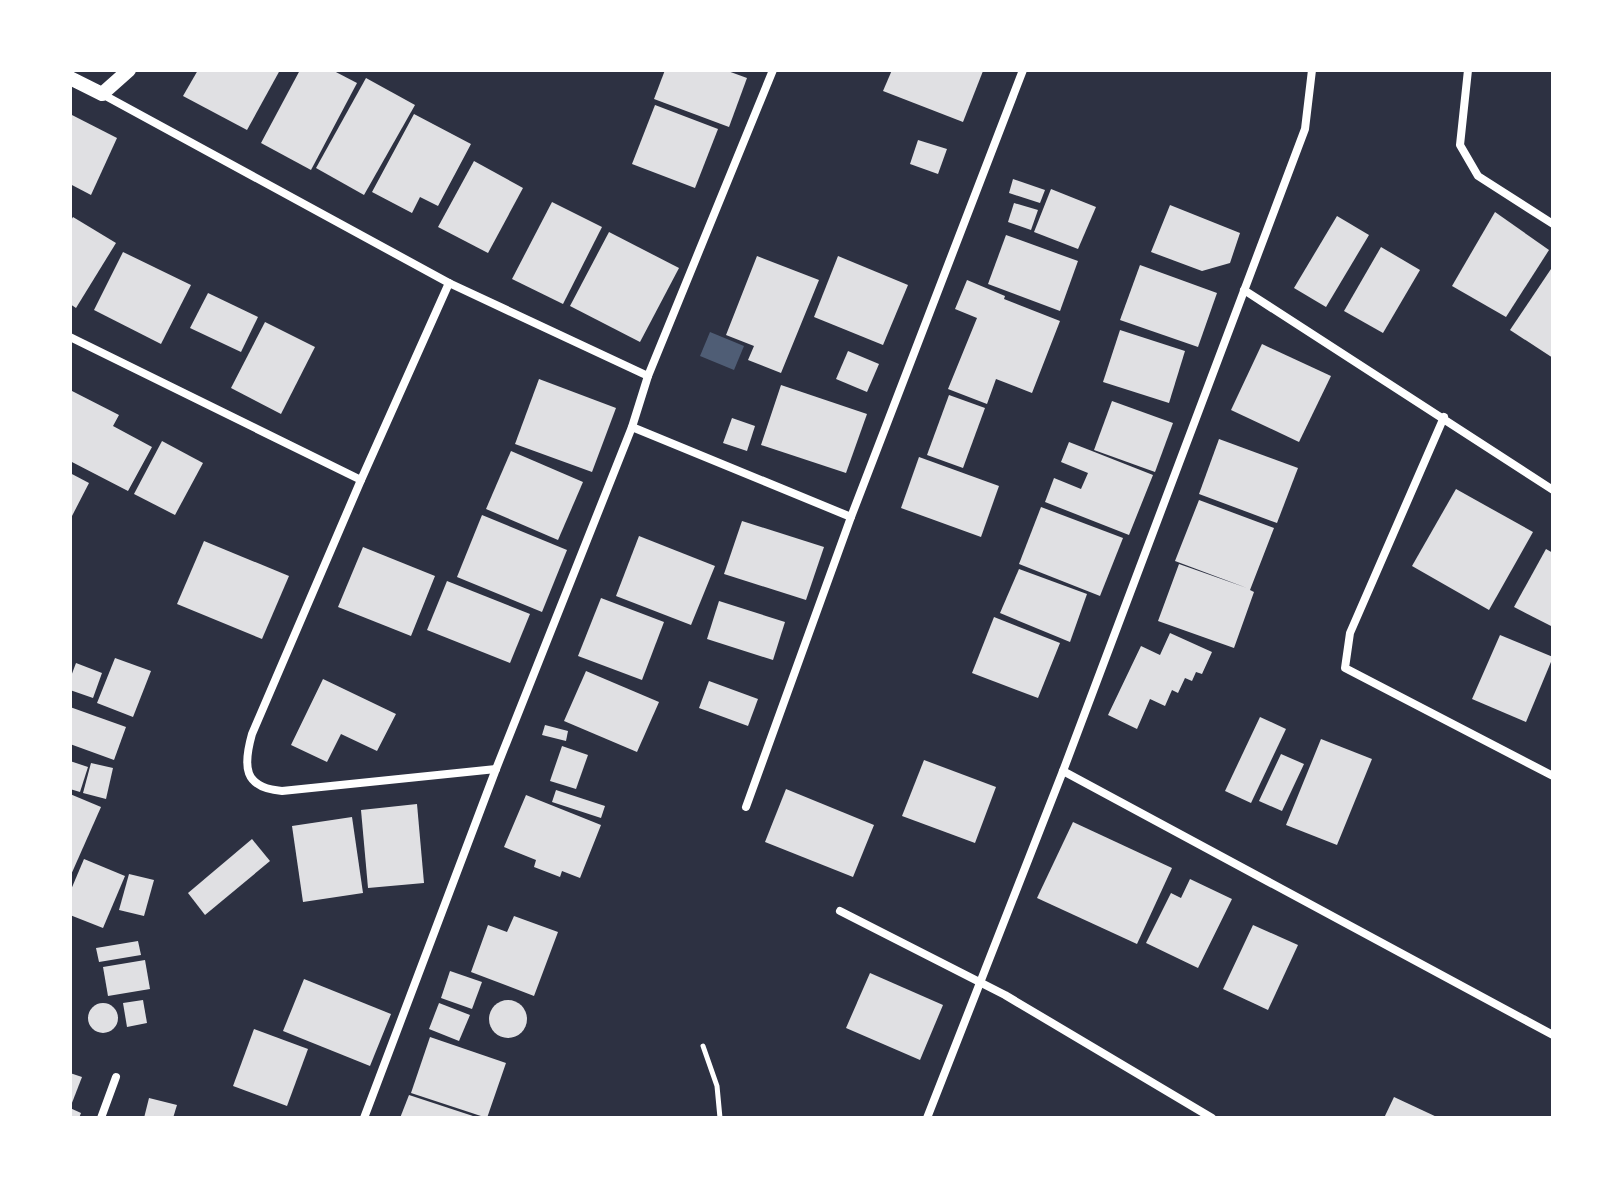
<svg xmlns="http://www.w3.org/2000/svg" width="1623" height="1188" font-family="Raleway,sans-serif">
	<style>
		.water { fill: #4f5d75 }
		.building { fill: #e0e0e3 }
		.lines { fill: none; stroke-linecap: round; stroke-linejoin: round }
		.path { stroke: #fff; stroke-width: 5 }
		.minor { stroke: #fff; stroke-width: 8 }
		.tertiary { stroke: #fff; stroke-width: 14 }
	</style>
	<rect width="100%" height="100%" fill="#2d3142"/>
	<polygon class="water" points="710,332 744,346 734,370 700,356"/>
	<g class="building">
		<polygon points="198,70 280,70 247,130 183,96"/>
		<polygon points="300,70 332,70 357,83 311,170 261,143"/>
		<polygon points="665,70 725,70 747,78 729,127 654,99"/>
		<polygon points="892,70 981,70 983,71 963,122 883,91"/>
		<polygon points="366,78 415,105 364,195 316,168"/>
		<polygon points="655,105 718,129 695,188 632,164"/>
		<polygon points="70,114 117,138 91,195 70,184"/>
		<polygon points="414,114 471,144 438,206 420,197 412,213 372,192"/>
		<polygon points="918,140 947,149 938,174 910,164"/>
		<polygon points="474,161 523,188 488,253 438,227"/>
		<polygon points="1013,179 1045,190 1040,203 1009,193"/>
		<polygon points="1051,189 1096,207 1078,249 1034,232"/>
		<polygon points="552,202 602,227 563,304 512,279"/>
		<polygon points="1014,203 1038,210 1031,230 1008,222"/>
		<polygon points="1170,205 1240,233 1230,263 1202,271 1151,252"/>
		<polygon points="1495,212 1549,250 1506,317 1452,286"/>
		<polygon points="1337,216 1369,235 1326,307 1294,288"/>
		<polygon points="73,217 116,243 76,308 70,304 70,222"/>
		<polygon points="609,232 679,268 640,342 570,306"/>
		<polygon points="1006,235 1078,261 1060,311 988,284"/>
		<polygon points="1381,247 1420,270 1383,333 1344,311"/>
		<polygon points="123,252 191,285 161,344 94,310"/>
		<polygon points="757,256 819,280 781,373 748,360 754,346 726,335"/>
		<polygon points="838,256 908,285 883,345 814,317"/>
		<polygon points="1140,265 1217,293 1198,347 1120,320"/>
		<polygon points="1553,266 1553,358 1510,330"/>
		<polygon points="967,280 1005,296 1004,299 1060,321 1032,393 996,379 987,404 948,389 977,318 955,309"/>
		<polygon points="208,293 258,317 241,352 190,328"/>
		<polygon points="265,322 315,347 281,414 231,388"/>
		<polygon points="1120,330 1185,351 1169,403 1103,382"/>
		<polygon points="1262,344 1331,376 1299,442 1231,410"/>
		<polygon points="848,351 879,364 867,392 836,379"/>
		<polygon points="539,379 616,408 592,472 515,444"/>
		<polygon points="781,385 867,414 846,473 761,445"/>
		<polygon points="72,391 119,415 113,426 152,447 128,491 70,461 70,395"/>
		<polygon points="949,395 985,408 963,468 927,455"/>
		<polygon points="1112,401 1173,423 1155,472 1094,450"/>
		<polygon points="732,418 755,426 747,451 723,443"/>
		<polygon points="1219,439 1298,468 1277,523 1199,494"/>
		<polygon points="162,441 203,463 175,515 134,494"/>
		<polygon points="1069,442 1153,475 1129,535 1045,502 1054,478 1081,489 1088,473 1061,462"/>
		<polygon points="511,451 583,482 558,540 486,509"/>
		<polygon points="919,457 999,486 981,537 901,508"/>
		<polygon points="70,473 89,483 72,516 70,514"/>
		<polygon points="1456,489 1533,532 1489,610 1412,566"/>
		<polygon points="1199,500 1274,528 1250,590 1254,592 1234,648 1158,621 1179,564 1247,588 1175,561"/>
		<polygon points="1041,507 1123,538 1100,596 1019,564"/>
		<polygon points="482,515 567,550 542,612 457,577"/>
		<polygon points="742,521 824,547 806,600 724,574"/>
		<polygon points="639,536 715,566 691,625 616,596"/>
		<polygon points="204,541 289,576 262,639 177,604"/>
		<polygon points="363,547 435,576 411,636 338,607"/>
		<polygon points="1546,549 1553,553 1553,627 1514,607"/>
		<polygon points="1019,569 1087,594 1070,642 1000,613"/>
		<polygon points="447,581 530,614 510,663 427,630"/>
		<polygon points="601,598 664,622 642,680 578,656"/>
		<polygon points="719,601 785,622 773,660 707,639"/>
		<polygon points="994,617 1060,643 1038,698 972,673"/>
		<polygon points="1170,633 1212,652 1202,674 1196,672 1192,681 1185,678 1178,693 1172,690 1165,706 1150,699 1137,729 1108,715 1141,646 1160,655"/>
		<polygon points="1500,635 1553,657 1526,722 1472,699"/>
		<polygon points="115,658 151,671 133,717 97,703"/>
		<polygon points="76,663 102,673 93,698 70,690 70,679"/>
		<polygon points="586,671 659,702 637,752 564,721"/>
		<polygon points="323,679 396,714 377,751 341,734 327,762 291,745"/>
		<polygon points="709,681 758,699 748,726 699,708"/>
		<polygon points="70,707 126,727 114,760 70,744"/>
		<polygon points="1260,717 1286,729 1251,803 1225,791"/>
		<polygon points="545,725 568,731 566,741 542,735"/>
		<polygon points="1321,739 1372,759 1337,845 1286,825"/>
		<polygon points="562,746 588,755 576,789 550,781"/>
		<polygon points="1281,754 1304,764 1282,811 1259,801"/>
		<polygon points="924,760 996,787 975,843 902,816"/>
		<polygon points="70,761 88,767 80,792 70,789"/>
		<polygon points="91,763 113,768 106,799 83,793"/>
		<polygon points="786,789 874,825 853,877 765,842"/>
		<polygon points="556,790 605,806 601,818 552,802"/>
		<polygon points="70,794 101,807 70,877"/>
		<polygon points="526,795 601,825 580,878 562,871 560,877 534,867 536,860 504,847"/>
		<polygon points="417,804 424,883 368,888 361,810"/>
		<polygon points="352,817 363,893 303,902 292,826"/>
		<polygon points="1073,822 1172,868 1137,944 1037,898"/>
		<polygon points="252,839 270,861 205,915 188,893"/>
		<polygon points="84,859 125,876 103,928 70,915 70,892"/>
		<polygon points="129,874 154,880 144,916 119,910"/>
		<polygon points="1190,879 1232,899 1198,968 1146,943 1171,893 1181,898"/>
		<polygon points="514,916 558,932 534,996 471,972 488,925 507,932"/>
		<polygon points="1253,925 1298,945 1268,1010 1223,989"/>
		<polygon points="138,941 141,955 99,962 96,948"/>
		<polygon points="145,960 150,989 108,996 103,967"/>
		<polygon points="450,971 482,982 472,1009 441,998"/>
		<polygon points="870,973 943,1005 920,1060 846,1028"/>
		<polygon points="304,979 391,1014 370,1066 283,1031"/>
		<polygon points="143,1000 147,1023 127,1027 123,1003"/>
		<circle cx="508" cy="1019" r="19"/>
		<circle cx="103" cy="1018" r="15"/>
		<polygon points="439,1003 470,1015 459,1041 429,1029"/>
		<polygon points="254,1029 308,1049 287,1106 233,1086"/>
		<polygon points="430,1037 506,1063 487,1118 411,1093"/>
		<polygon points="70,1073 82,1077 70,1108"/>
		<polygon points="409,1095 476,1117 476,1118 400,1118"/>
		<polygon points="1394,1097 1439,1118 1384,1118"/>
		<polygon points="149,1098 177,1105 173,1118 144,1118"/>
		<polygon points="70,1108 81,1113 79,1118 70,1118"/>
	</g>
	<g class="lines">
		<polyline class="path" points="703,1046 717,1086 720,1118"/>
		<g class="minor">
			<polyline points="1468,70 1460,145 1478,176 1553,224"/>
			<polyline points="102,94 449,283 648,376"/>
			<path d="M449,283L361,480L252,734C243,766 243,788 282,791L496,769"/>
			<polyline points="1244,290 1553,490"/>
			<polyline points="70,337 361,480"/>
			<polyline points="1444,417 1350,633 1345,668 1553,776"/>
			<polyline points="632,427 851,517"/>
			<polyline points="1063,771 1553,1035"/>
			<polyline points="746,807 851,517 1023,70"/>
			<polyline points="840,911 1005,995 1212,1118"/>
			<polyline points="101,1118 116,1077"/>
			<polyline points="364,1118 496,769 632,427 648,376 773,70"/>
			<polyline points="927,1118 1063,771 1305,129 1312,70"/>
		</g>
		<polyline class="tertiary" points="70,78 102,94 129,70"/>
	</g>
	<rect width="1623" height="1188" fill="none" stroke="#ffffff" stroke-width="144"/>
</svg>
